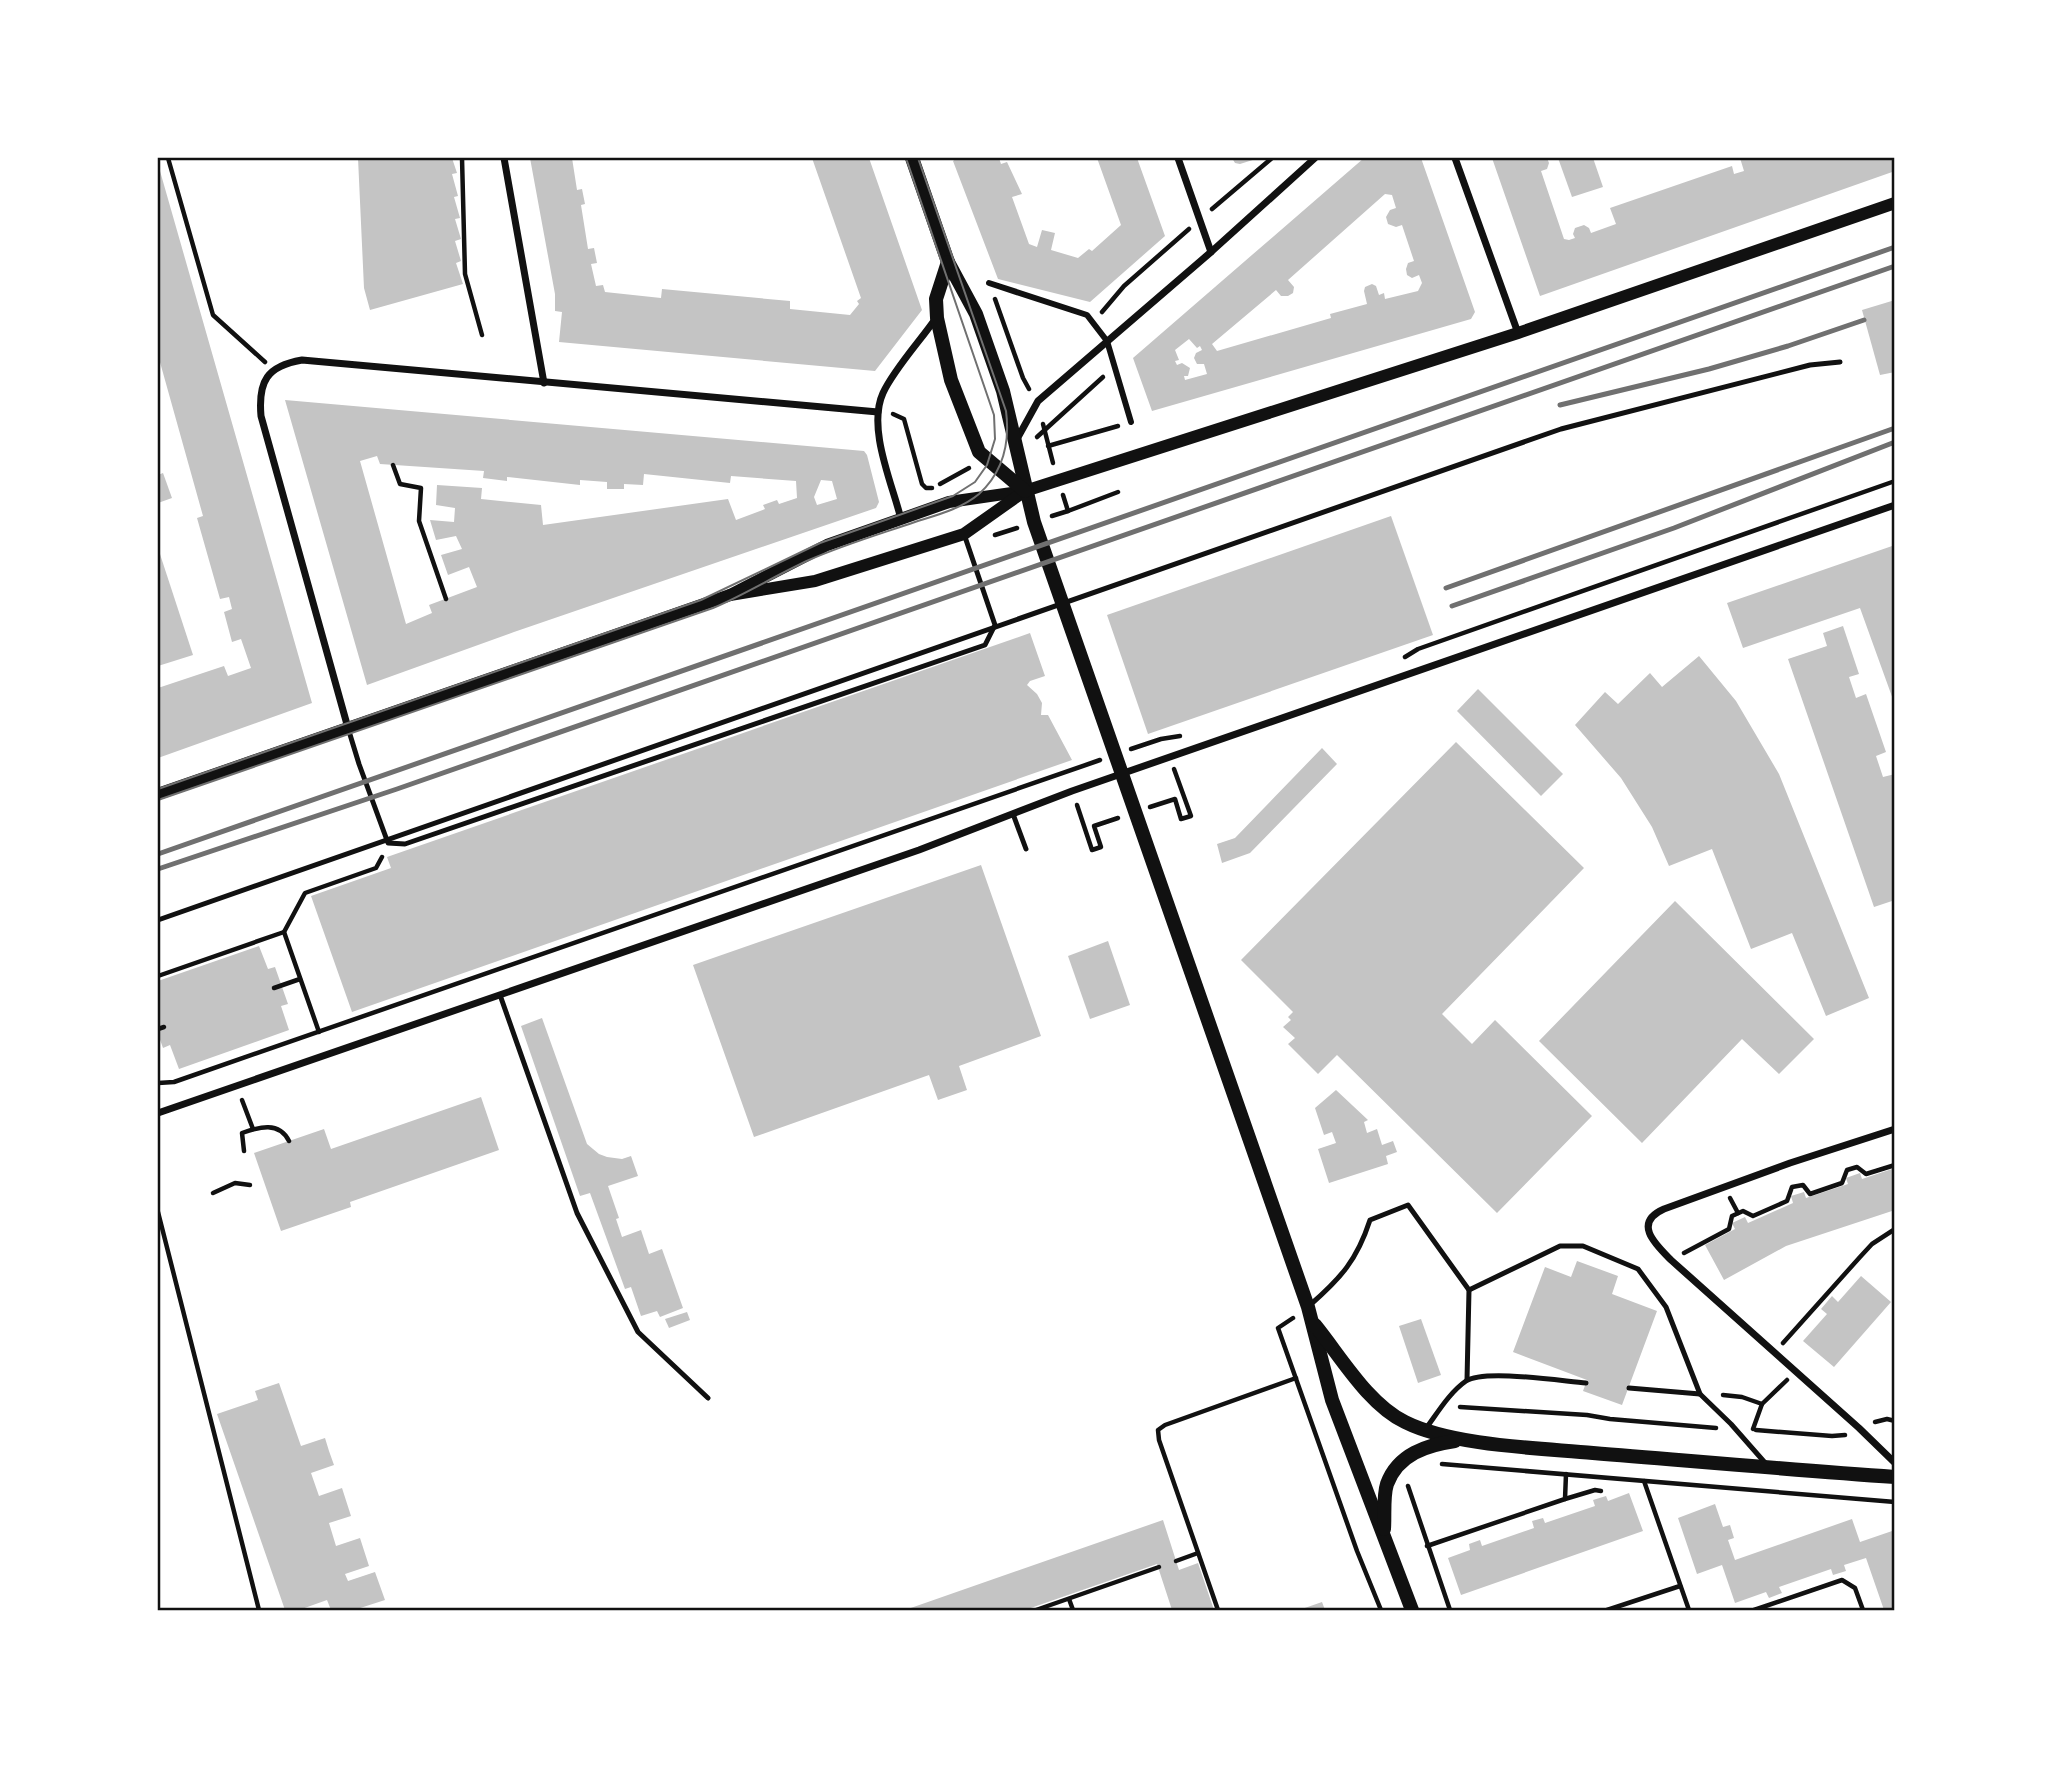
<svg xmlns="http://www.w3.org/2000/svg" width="2052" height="1768" font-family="Arial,sans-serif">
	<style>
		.building { fill: #c4c4c4; fill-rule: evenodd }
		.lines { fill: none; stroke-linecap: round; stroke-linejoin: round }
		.path { stroke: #111; stroke-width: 4.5 }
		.service { stroke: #111; stroke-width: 5 }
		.pedestrian { stroke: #111; stroke-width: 6 }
		.minor { stroke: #111; stroke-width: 7 }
		.tertiary { stroke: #111; stroke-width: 12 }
		.secondary { stroke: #111; stroke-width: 14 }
		.tram { stroke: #707070; stroke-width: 2 }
		.rail { stroke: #707070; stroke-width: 5 }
		.neatline { fill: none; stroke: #111; stroke-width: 2.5 }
	</style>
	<rect width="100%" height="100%" fill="#fff"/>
	<g class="building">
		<polygon points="358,158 452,158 457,173 452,174 458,196 454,197 460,218 455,219 461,239 455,241 461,261 456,263 463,284 370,310 364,288"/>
		<polygon points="530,158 572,158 577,190 582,189 585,204 581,205 588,249 594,248 597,263 591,264 596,286 603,285 605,292 661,298 662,289 790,301 790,309 850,315 859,304 857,301 861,298 812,158 869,158 922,310 875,371 559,342 562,312 555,311 555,294"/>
		<polygon points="956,158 999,158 1001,164 1007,162 1022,194 1012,197 1029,244 1037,247 1042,230 1055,233 1051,250 1078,258 1089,249 1092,251 1121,225 1097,158 1137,158 1165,236 1090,302 998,279 953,161"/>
		<polygon points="1232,158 1259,158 1240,164 1235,163"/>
		<path d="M1364,158H1421L1475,312L1471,319L1152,411L1133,358ZM1385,194L1392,195L1396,208L1390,210L1386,217L1388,224L1396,227L1402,225L1414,261L1408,263L1406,269L1407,275L1412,278L1419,275L1422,283L1418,291L1385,299L1384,293L1379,295L1376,286L1372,284L1365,287L1364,291L1367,304L1330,314L1331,318L1217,351L1212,344L1276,290L1281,296H1288L1293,293L1294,287L1288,280ZM1189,339L1197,348L1200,346L1202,350L1196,353L1194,358L1197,364H1204L1207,374L1185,380L1184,376H1188L1190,368L1182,363L1177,365L1175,361L1179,360L1175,350Z"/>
		<polygon points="1492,158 1547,158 1549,163 1547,169 1541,171 1564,239 1569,240 1575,238 1573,234 1575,228 1584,225 1589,228 1591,233 1616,224 1610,208 1732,166 1734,174 1744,171 1740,158 1895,158 1895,171 1540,296"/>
		<polygon points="1558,158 1593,158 1603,187 1572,197"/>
		<polygon points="158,164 312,703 158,758 158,688 224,666 228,676 251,668 241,639 232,642 224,612 232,609 229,597 220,599 197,518 203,516 158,355"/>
		<polygon points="1895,300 1895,372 1880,375 1862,310"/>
		<path d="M285,400L864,451L867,455L879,502L876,508L514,632L367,685ZM377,456L380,464L484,471L483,478L507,481V477L580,485V480L607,482V489H624V484L643,485L644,474L730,483L731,476L796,481L797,498L779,504L777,500L763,505L765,509L736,520L728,499L543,525L541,505L481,499L482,488L437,485L436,505L455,508L454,522L430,520L436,540L456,536L462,549L441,555L448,575L469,567L477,587L429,605L432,613L406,624L360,461ZM821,480L832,481L837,499L817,505L814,497Z"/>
		<polygon points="163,473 172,498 158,503 158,475"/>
		<polygon points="1391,516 1433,635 1148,734 1107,615"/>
		<polygon points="1895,545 1895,705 1860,608 1743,648 1727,603"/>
		<polygon points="158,548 193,655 158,666"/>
		<polygon points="1843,626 1859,674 1849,677 1856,698 1866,694 1886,752 1876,756 1883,777 1895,774 1895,900 1874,907 1788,659 1827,646 1823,633"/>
		<polygon points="1030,633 1045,676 1030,681 1027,685 1037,694 1042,703 1041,715 1048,715 1072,760 352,1012 311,896 391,868 387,857"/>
		<polygon points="1699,656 1736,701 1779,774 1869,998 1826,1016 1792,933 1751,949 1712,849 1669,866 1652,827 1621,778 1575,725 1605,692 1618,704 1650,673 1662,687"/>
		<polygon points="1478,689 1563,774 1541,796 1457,711"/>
		<polygon points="1456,742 1584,868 1442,1014 1472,1044 1495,1020 1592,1116 1497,1213 1337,1055 1318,1074 1288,1044 1295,1038 1283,1027 1291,1020 1288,1017 1293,1012 1241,960"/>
		<polygon points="1322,748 1337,764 1250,853 1222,863 1217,844 1235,838"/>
		<polygon points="981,865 1041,1036 959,1066 967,1090 938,1100 929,1075 754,1137 693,965"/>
		<polygon points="1675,901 1814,1039 1779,1074 1742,1039 1642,1143 1539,1041"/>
		<polygon points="1108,941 1130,1005 1090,1019 1068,956"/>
		<polygon points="259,946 268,969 275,967 288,1004 281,1006 289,1030 179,1069 170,1045 163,1048 158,1034 158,981"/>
		<polygon points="542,1018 587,1144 599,1154 607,1157 622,1159 631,1156 638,1176 608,1186 619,1218 616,1219 622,1237 641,1230 649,1254 662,1249 683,1308 660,1317 657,1311 641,1316 631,1287 625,1289 590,1193 580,1196 521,1026"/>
		<polygon points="1336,1090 1368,1120 1364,1122 1367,1133 1377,1129 1382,1145 1393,1141 1397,1152 1386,1156 1388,1164 1329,1183 1318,1149 1336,1143 1332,1132 1324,1135 1315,1108"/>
		<polygon points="481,1097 499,1150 350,1202 351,1207 281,1231 254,1153 324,1129 331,1149"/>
		<polygon points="1895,1168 1895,1210 1786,1246 1724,1280 1705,1245 1735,1229 1732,1223 1745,1217 1748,1223 1793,1203 1791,1196 1804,1192 1806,1198 1848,1184 1846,1178 1860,1173 1862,1179"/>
		<polygon points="1577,1261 1618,1276 1612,1294 1657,1311 1622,1405 1583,1391 1587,1380 1513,1352 1545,1267 1571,1277"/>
		<polygon points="1861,1276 1891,1302 1834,1367 1803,1341 1827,1314 1821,1309 1832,1296 1838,1302"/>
		<polygon points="687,1312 690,1320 669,1328 665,1319"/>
		<polygon points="1421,1319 1441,1375 1418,1383 1399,1326"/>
		<polygon points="279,1383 301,1446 325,1438 329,1451 334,1465 311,1473 319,1496 342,1488 351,1516 329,1523 336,1546 360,1538 369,1566 345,1574 348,1581 375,1572 385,1600 354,1610 331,1610 327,1600 299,1610 285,1610 217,1414 258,1400 255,1391"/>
		<polygon points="1629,1493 1643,1531 1461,1595 1448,1558 1470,1550 1469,1544 1480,1540 1482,1546 1534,1528 1532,1521 1543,1518 1545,1523 1595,1506 1593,1500 1606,1496 1608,1501"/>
		<polygon points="1715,1504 1723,1527 1730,1525 1734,1538 1728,1540 1735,1560 1852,1519 1860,1542 1895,1530 1895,1610 1884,1610 1866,1558 1844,1565 1846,1571 1833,1575 1831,1569 1779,1587 1782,1593 1769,1598 1766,1592 1735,1603 1722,1565 1697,1574 1678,1518"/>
		<polygon points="1163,1520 1179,1570 1198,1563 1214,1610 1172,1610 1157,1564 1025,1610 905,1610"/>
		<polygon points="1322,1602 1325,1610 1299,1610"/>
	</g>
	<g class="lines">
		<g class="path">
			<polyline points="168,158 213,315 265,362"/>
			<polyline points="462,158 465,274 482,335"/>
			<polyline points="1212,209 1272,158"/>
			<polyline points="995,299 1023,378 1029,389"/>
			<polyline points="1102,312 1124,286 1189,229"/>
			<polyline points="893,414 904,419 922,484 926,488 932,488"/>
			<polyline points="1043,424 1053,463"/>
			<polyline points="1037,437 1103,377"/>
			<polyline points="1048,446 1118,426"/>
			<polyline points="393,465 400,484 421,488 419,521 446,599"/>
			<polyline points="940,484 969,468"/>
			<polyline points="1068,511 1118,492"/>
			<polyline points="1052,516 1068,511 1063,495"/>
			<polyline points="995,535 1017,528"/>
			<polyline points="1405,657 1418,649 1895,481"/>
			<polyline points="1131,749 1161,739 1180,736"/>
			<polyline points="1077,805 1092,850 1101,847 1094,826 1118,818"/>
			<polyline points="1150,807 1175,799 1181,819 1191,816 1174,769"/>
			<polyline points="158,976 284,932"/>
			<polyline points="274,988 300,979"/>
			<polyline points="158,1029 164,1027"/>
			<polyline points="319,1032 284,932 305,893 376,868 382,857"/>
			<polyline points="158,1083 174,1082 1100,760"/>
			<polyline points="242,1100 253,1129"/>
			<path d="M244,1151L242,1133C259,1127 279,1121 289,1141"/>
			<polyline points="213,1193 235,1183 250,1185"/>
			<polyline points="1730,1198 1738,1213"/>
			<polyline points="158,1212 259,1610"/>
			<polyline points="1684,1253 1729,1229 1732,1216 1743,1211 1753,1216 1787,1201 1792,1187 1803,1185 1810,1194 1842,1183 1847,1170 1857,1167 1866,1174 1895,1165"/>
			<polyline points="1293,1318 1278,1328 1357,1551 1381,1610"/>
			<polyline points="1783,1343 1860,1257 1872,1244 1895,1229"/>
			<polyline points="1723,1395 1742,1397 1762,1404"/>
			<polyline points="1460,1407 1587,1415 1610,1419 1716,1428"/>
			<polyline points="1875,1422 1887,1419 1895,1421"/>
			<polyline points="1753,1429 1762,1404 1787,1380"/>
			<polyline points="1756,1430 1832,1436 1845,1435"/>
			<polyline points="1442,1464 1895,1502"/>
			<polyline points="1644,1481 1689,1610"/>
			<polyline points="1408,1486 1450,1610"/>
			<polyline points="1565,1499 1595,1490 1601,1491"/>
			<polyline points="1427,1546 1565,1499 1566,1474"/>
			<polyline points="1176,1561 1198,1553"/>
			<polyline points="1069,1599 1073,1610"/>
			<polyline points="1036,1610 1159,1567"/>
			<polyline points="1218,1610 1159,1440 1158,1430 1165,1425 1296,1378"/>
			<polyline points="1607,1610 1680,1586"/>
			<polyline points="1754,1610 1842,1580 1855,1588 1863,1610"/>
		</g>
		<g class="service">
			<polyline points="348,728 359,764 388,843 405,844 985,645 995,625 964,534"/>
			<polyline points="1013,814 1026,849"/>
			<polyline points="158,920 1561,429 1810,365 1840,362"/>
			<polyline points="500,995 577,1213 638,1332 708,1398"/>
			<polyline points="1469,1290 1560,1246 1583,1246 1638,1269 1666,1307 1700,1394"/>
			<path d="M1310,1305C1341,1278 1357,1260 1370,1220L1408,1205L1469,1290L1467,1380"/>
			<polyline points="1629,1388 1700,1394 1731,1424 1767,1465"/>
			<path d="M1427,1427C1438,1412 1450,1392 1466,1381C1484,1369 1561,1381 1586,1383"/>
		</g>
		<polyline class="pedestrian" points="989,283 1087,315 1107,341 1131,422"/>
		<g class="minor">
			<polyline points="504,158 544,383"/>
			<polyline points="1178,158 1211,252"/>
			<polyline points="1455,158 1518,333"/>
			<polyline points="1017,439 1038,401 1211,252 1315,158"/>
			<path d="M901,519C892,483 867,428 883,393C894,369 921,340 936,318"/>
			<path d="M348,728L261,416C258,381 267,366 302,360L878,412"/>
			<polyline points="158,1113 919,850 1072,791 1895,505"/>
			<path d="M1895,1129L1790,1163L1664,1209C1632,1223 1656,1245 1671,1260L1859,1428L1895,1463"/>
		</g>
		<g class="tertiary">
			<polyline points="730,595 827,545 949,502 1025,491 1518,333 1895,203"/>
			<polyline points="158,794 730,595 815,581 964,534 1022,493"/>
		</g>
		<g class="secondary">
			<polyline points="912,158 948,262 976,314 1003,391 1034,522 1308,1307 1332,1400 1412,1610"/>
			<polyline points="948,262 936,299 937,318 951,380 979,452 1025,491"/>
			<path d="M1315,1325C1341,1357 1368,1404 1405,1422C1453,1446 1539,1448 1593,1453C1693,1461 1794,1470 1895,1477"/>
			<path d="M1384,1529C1385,1515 1383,1496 1387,1484C1398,1454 1427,1445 1455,1441"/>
		</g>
		<g class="tram">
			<polyline points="158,789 701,600 820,543 953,496 975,482 987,465 995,439 994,415 906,158"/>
			<path d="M158,800L713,608C746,594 776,575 809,560C843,545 880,534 915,522C937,515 961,509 979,494C1003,472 1010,442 1006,411L918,158"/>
		</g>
		<g class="rail">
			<polyline points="1560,405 1709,369 1788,346 1864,320"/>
			<polyline points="1446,588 1895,428"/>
			<polyline points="1452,606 1674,528 1895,442"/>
			<polyline points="158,854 1895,247"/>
			<polyline points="158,869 397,789 1895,266"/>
		</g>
	</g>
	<rect width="2052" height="1768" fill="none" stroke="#ffffff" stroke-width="318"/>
	<rect x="159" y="159" width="1734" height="1450" class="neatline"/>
</svg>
